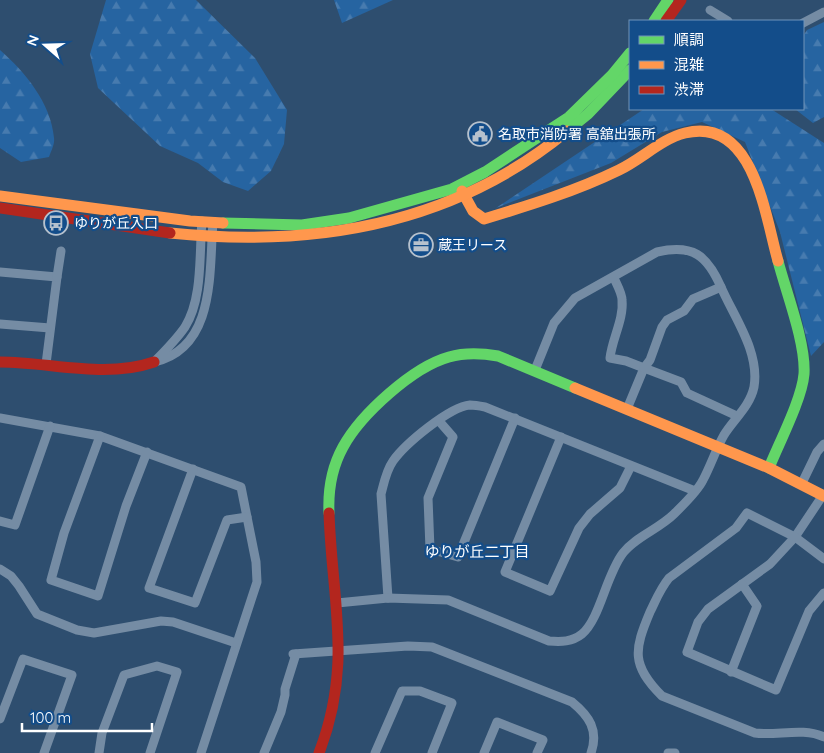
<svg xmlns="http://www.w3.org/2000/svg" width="824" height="753" font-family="Quicksand,'Noto Sans JP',sans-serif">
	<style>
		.forest { fill: url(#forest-firs) }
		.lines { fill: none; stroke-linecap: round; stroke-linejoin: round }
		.street { stroke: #758ca4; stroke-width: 9 }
		.fast { stroke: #63d668; stroke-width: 11 }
		.slow { stroke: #ff974d; stroke-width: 11 }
		.jam { stroke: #b3261e; stroke-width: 11 }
		.labels { text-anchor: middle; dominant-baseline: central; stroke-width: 4.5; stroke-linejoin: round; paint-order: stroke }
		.poi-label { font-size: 14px; fill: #fff; stroke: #134d8a; text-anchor: start }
		.neighbourhood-label { font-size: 15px; fill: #fff; stroke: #134d8a }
	</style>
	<defs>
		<pattern id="forest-firs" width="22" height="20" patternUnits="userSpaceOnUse" patternTransform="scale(1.25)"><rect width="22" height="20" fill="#2664a1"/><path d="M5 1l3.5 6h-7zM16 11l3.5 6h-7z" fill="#477baf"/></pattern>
	</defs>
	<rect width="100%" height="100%" fill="#2e4e6f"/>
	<g class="forest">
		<polygon points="106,0 196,0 255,58 287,110 284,144 271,171 248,191 223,182 198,163 160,146 98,88 90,54"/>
		<polygon points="334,0 393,0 342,23"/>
		<polygon points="824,22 824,117 813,123 795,109 803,109 803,36 807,30"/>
		<path d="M0,50C25,72 51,103 54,138C55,144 51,151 49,157L21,162L0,148Z"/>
		<polygon points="644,109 771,109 824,143 824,342 811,356 780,232 745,142 702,122 662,132 611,163 496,208"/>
	</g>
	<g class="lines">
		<g class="street">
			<polyline points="710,10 728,21"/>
			<polyline points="803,23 824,12"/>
			<polyline points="0,272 57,277 46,364"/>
			<polyline points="57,277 61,251"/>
			<path d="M614,278C617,285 622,293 622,300C624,319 612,339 610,358L626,361L644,368L627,409"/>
			<polyline points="721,287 693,299 684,311 667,320 662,327 650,360 644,368 681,382 687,393 737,416"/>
			<polyline points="0,324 50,328"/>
			<path d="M154,362C216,348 209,272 213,222"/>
			<path d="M154,362C165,351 176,340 185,327C203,298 199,254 202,221"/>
			<polyline points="0,418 100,436 241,487 256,562 257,582 201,753"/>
			<polyline points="439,421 453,437 428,498 430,549 458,557 515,418"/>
			<polyline points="100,436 64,533 51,580 98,596 126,506 147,452"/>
			<polyline points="561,437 505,572 550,591 579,528 590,514 620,488 631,466"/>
			<polyline points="193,469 149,588 195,603 227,520 247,517"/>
			<polyline points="802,483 817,452 824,444"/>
			<polyline points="823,495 795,537 770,564 708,609 698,622 687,652 776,690 809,611 824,593"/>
			<polyline points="0,521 15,525 50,426"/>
			<path d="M824,559L795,537L747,513L736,528L669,578C660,589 656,600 650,612C634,650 631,665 662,696L755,733C777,736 803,727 824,737"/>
			<polyline points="0,569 11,576 19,586 37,614 77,630 94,633 161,621 173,622 236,643"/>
			<path d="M388,598L381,494C384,483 386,471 393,461C405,444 449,407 470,405C475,405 480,406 485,407L695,491"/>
			<path d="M337,603L388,598L448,600L549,641C561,642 572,642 582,634C600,619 606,575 623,553C635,537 659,529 674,514C684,504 697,492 703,480C711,465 716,449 724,435C734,419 750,406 754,387C760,352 734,317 721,287C707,255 693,244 657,252L575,298L554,323L535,370"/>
			<path d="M293,654L408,646L432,647L572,702C589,716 599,730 591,753"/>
			<polyline points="731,672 757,606 742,584"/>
			<polyline points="0,719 23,659 72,675 44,753"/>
			<polyline points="99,753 102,733 124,675 157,666 177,672 150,753"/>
			<polyline points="264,753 281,712 285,695 285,689 296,654"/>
			<polyline points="375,753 402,691 420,691 452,703 432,753"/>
			<polyline points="484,753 497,722 543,740 537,753"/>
			<polyline points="668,753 675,753"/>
		</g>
		<g class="fast">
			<polyline points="654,21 668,0"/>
			<polyline points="567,131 588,114 630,70"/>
			<polyline points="223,223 302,225 349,218 452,189 485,172 569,117 612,75 630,53"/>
			<path d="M769,468C779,443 802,399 804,374C806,343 786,292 778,261"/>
			<path d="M329,513C328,491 332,467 343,447C361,414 413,367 449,357C466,352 481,353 498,356L575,388"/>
		</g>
		<g class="slow">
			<path d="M462,191L473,211L484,219C530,205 576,191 619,170C642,159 661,139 685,133C754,116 765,216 778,261"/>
			<polyline points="0,196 190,221 223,223"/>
			<path d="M170,233C314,248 453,225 567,131"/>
			<polyline points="575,388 769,468 824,496"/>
		</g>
		<g class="jam">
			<polyline points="666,21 681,0"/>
			<polyline points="0,208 170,233"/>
			<path d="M0,362C51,362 104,379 154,362"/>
			<path d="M319,753C353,665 332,602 329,513"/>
		</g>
	</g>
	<defs>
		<g id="civic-ring" transform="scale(1.25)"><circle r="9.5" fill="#134d8a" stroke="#b6c1cd" stroke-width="1.5"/><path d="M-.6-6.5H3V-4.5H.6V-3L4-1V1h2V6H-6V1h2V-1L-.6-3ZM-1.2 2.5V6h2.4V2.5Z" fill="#b6c1cd"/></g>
		<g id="bus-ring" transform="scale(1.25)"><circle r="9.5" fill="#134d8a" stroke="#b6c1cd" stroke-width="1.5"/><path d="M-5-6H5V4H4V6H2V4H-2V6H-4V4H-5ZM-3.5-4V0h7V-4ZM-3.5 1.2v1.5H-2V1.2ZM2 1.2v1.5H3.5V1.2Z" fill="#b6c1cd"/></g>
		<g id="office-ring" transform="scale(1.25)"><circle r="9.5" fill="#134d8a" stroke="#b6c1cd" stroke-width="1.5"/><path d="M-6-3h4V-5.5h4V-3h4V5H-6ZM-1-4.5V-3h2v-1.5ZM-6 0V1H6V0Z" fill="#b6c1cd"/></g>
	</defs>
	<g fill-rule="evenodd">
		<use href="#civic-ring" x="480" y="134"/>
		<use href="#bus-ring" x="56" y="223"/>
		<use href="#office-ring" x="421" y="245"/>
	</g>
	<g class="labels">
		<g class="poi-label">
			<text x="498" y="134">名取市消防署 高舘出張所</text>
			<text x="74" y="223">ゆりが丘入口</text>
			<text x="438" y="245">蔵王リース</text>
		</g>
		<g class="neighbourhood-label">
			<text x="477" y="551">ゆりが丘二丁目</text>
		</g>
	</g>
	<rect x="629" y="20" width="175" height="90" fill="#134d8a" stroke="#7194b9"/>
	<rect x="639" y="36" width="25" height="8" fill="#63d668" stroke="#7194b9"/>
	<text x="674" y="45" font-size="15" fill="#ffffff">順調</text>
	<rect x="639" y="61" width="25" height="8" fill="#ff974d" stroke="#7194b9"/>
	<text x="674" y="70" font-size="15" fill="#ffffff">混雑</text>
	<rect x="639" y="86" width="25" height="8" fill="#b3261e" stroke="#7194b9"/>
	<text x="674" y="95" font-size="15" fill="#ffffff">渋滞</text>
	<g transform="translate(45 45) rotate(290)" stroke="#134d8a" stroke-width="4" paint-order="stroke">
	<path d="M0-4L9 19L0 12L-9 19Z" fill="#ffffff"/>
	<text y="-8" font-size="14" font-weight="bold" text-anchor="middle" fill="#ffffff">N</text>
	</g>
	<path d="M22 723v8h130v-8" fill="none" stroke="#ffffff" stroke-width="2.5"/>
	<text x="30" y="723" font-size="15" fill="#ffffff" stroke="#134d8a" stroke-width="4" paint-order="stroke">100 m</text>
</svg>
